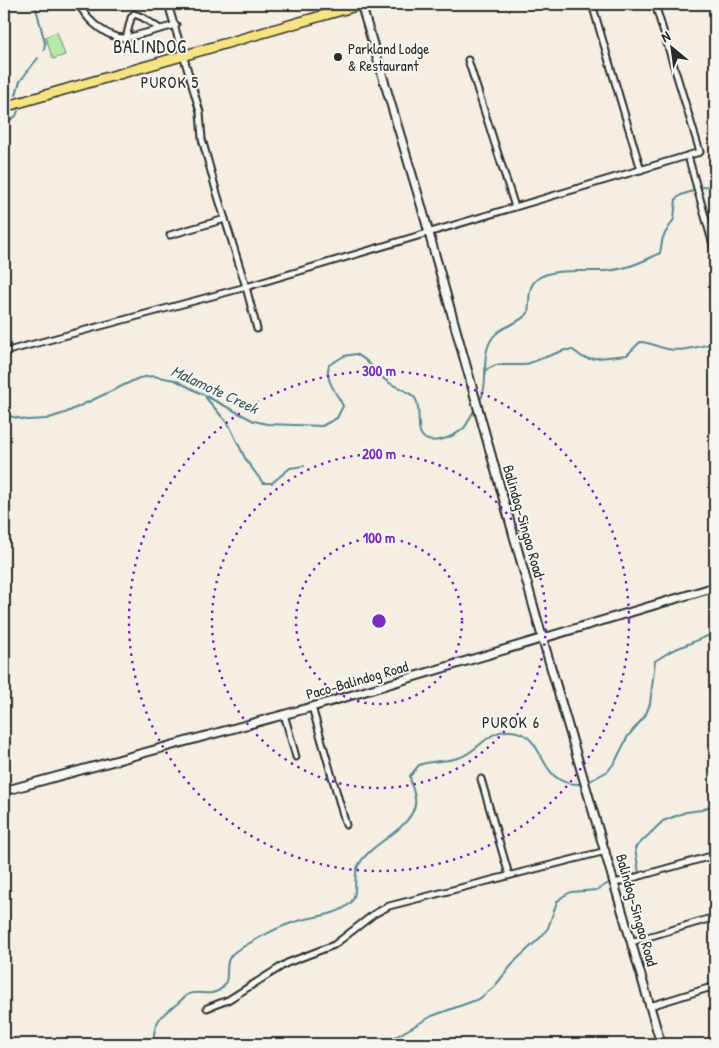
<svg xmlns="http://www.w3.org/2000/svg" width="719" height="1048" font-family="'Patrick Hand',sans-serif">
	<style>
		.park { fill: #b6e8a9; stroke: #708a6a }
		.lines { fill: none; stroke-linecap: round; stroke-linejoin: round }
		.stream { stroke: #598890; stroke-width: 2 }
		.street-casing { stroke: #2b2b2b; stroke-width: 9 }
		.secondary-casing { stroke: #2b2b2b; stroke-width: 11 }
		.highway-casing { stroke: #2b2b2b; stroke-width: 12 }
		.street { stroke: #f6f6f2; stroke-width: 5 }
		.secondary { stroke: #f6f6f2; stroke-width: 7 }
		.highway { stroke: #f6e381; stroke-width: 9 }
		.ring { fill: none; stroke: #7b2cbf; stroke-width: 2.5; stroke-dasharray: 2.5 5 }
		.poi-dot { fill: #2b2b2b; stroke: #f6f6f2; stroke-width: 2 }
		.labels { text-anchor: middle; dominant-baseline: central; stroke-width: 4; stroke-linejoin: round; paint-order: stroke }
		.poi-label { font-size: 15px; fill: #2b2b2b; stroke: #f6f6f2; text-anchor: start }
		.street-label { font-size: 15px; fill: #2b2b2b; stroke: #f6f6f2 }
		.neighbourhood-label { font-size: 16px; letter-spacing: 1px; fill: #2b2b2b; stroke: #f6f6f2 }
		.water-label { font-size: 16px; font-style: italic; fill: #425a5e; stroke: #f6f6f2 }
		.quarter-label { font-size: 18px; letter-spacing: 1px; fill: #2b2b2b; stroke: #f6f6f2 }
		.centre { fill: #7b2cbf; stroke: #f6f6f2; stroke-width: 2.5 }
		.ring-label { font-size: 15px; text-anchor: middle; font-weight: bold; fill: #7b2cbf; stroke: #f6f6f2; stroke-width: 4; stroke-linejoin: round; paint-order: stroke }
	</style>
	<rect width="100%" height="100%" fill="#f4efe2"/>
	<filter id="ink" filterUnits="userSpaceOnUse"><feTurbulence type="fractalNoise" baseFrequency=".02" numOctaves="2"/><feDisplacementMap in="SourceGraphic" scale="10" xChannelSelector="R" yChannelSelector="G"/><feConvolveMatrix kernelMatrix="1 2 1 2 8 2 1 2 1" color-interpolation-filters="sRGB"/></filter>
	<g filter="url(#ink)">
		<polygon class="park" points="57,32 65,55 53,59 45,37"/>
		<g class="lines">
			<g class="stream">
				<polyline points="35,4 45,43 44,50"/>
				<polyline points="16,95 20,81 38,58"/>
				<polyline points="4,124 16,116 18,111"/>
				<polyline points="701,188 715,183"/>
				<path d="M486,370L496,365H524L565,350H573L582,357L589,359L627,355L640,342C650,342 657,347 667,349C681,352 701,346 715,343"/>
				<polyline points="206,398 229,425 246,460 263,483 272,483 290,468 304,466"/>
				<path d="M478,404C492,384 478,357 493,337C502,325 518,325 528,313C530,303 527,288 536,280C549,267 587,272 605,271C624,270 643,262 660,253L663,237L674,219L676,199L681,195L696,190"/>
				<path d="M4,415L27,420L46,419L65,413L139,378L153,376L175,380L254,421L267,424L322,426L337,418L343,406C337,393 324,380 329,365L344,356L356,354C370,360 376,374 388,382C397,388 408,390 415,398C421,407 417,422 420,432C426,450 455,436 464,428C469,422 471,414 476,408"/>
				<polyline points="590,781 608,771 615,762 628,736 645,716 650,704 655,661 671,651 715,633"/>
				<polyline points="618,879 639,873 635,848 663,821 686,812 702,810 715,803"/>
				<path d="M153,1044C154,1022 159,1016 177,1004C181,1001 184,996 189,994C200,990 211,998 222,988C233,977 220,962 236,951C255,940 276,927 298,921C314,916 335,916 348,905C360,897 352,878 358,866C371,843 400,835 412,813C420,801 411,789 410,776L419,765C434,759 453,763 467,754C486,743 491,727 517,732C547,739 537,786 581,784"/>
				<polyline points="369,1044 388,1041 432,1016 479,999 494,987 516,960 541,937 548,928 557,902 562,897 571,892 597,890 612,881"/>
			</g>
			<g class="street-casing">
				<g id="street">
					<polyline points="168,4 200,112 202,139 216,190 246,287 257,329"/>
					<polyline points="592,4 641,170"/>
					<path d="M81,8C89,22 109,39 126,38"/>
					<polyline points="160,29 142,17 134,14 131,18 126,38 176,25"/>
					<polyline points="468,60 515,207"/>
					<polyline points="688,156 715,252"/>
					<polyline points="170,235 225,219"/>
					<polyline points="4,352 246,287 700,152 655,4"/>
					<polyline points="312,707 346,825"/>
					<polyline points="284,714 296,757"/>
					<polyline points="481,779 509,875"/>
					<polyline points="615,883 715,855"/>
					<polyline points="631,942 715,917"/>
					<polyline points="650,1006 715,986"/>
					<polyline points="207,1008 228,1000 287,963 334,945 374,914 389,906 606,851"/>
				</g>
			</g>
			<g class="secondary-casing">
				<g id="secondary">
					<polyline points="361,4 420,201 543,640 661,1044"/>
					<polyline points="4,791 312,707 715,587"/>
				</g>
			</g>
			<g class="highway-casing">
				<polyline id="highway" points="4,107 363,4"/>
			</g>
			<use href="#street" class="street"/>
			<use href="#secondary" class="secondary"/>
			<use href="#highway" class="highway"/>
		</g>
	</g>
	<g class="ring">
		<circle cx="379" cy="621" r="83"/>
		<circle cx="379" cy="621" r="167"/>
		<circle cx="379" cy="621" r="250"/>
	</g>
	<circle class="poi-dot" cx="338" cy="57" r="5"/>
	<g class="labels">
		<g class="poi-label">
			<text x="348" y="48">Parkland Lodge<tspan x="348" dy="17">&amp; Restaurant</tspan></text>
		</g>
		<g class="street-label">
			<text transform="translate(524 521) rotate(74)">Balindog-Singao Road</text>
			<text transform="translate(357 680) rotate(-16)">Paco-Balindog Road</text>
			<text transform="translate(637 910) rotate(74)">Balindog-Singao Road</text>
		</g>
		<g class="neighbourhood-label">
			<text x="170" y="82">PUROK 5</text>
			<text x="511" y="722">PUROK 6</text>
		</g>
		<g class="water-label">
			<text transform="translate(215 389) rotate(25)">Malamote Creek</text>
		</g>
		<g class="quarter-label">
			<text x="150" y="46">BALINDOG</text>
		</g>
	</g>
	<circle cx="379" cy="621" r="8" class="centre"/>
	<g class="ring-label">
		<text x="379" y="376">300 m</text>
		<text x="379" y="459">200 m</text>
		<text x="379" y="543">100 m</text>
	</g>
	<rect width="719" height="1048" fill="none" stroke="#f6f6f2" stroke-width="20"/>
	<rect x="10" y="10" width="699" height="1028" fill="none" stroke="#2b2b2b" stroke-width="2" filter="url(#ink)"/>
	<g transform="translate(672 48) rotate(331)" stroke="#f6f6f2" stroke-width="4" paint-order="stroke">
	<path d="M0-4L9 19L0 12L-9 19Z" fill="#2b2b2b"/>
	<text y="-8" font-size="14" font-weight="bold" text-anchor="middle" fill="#2b2b2b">N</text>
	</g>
</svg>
